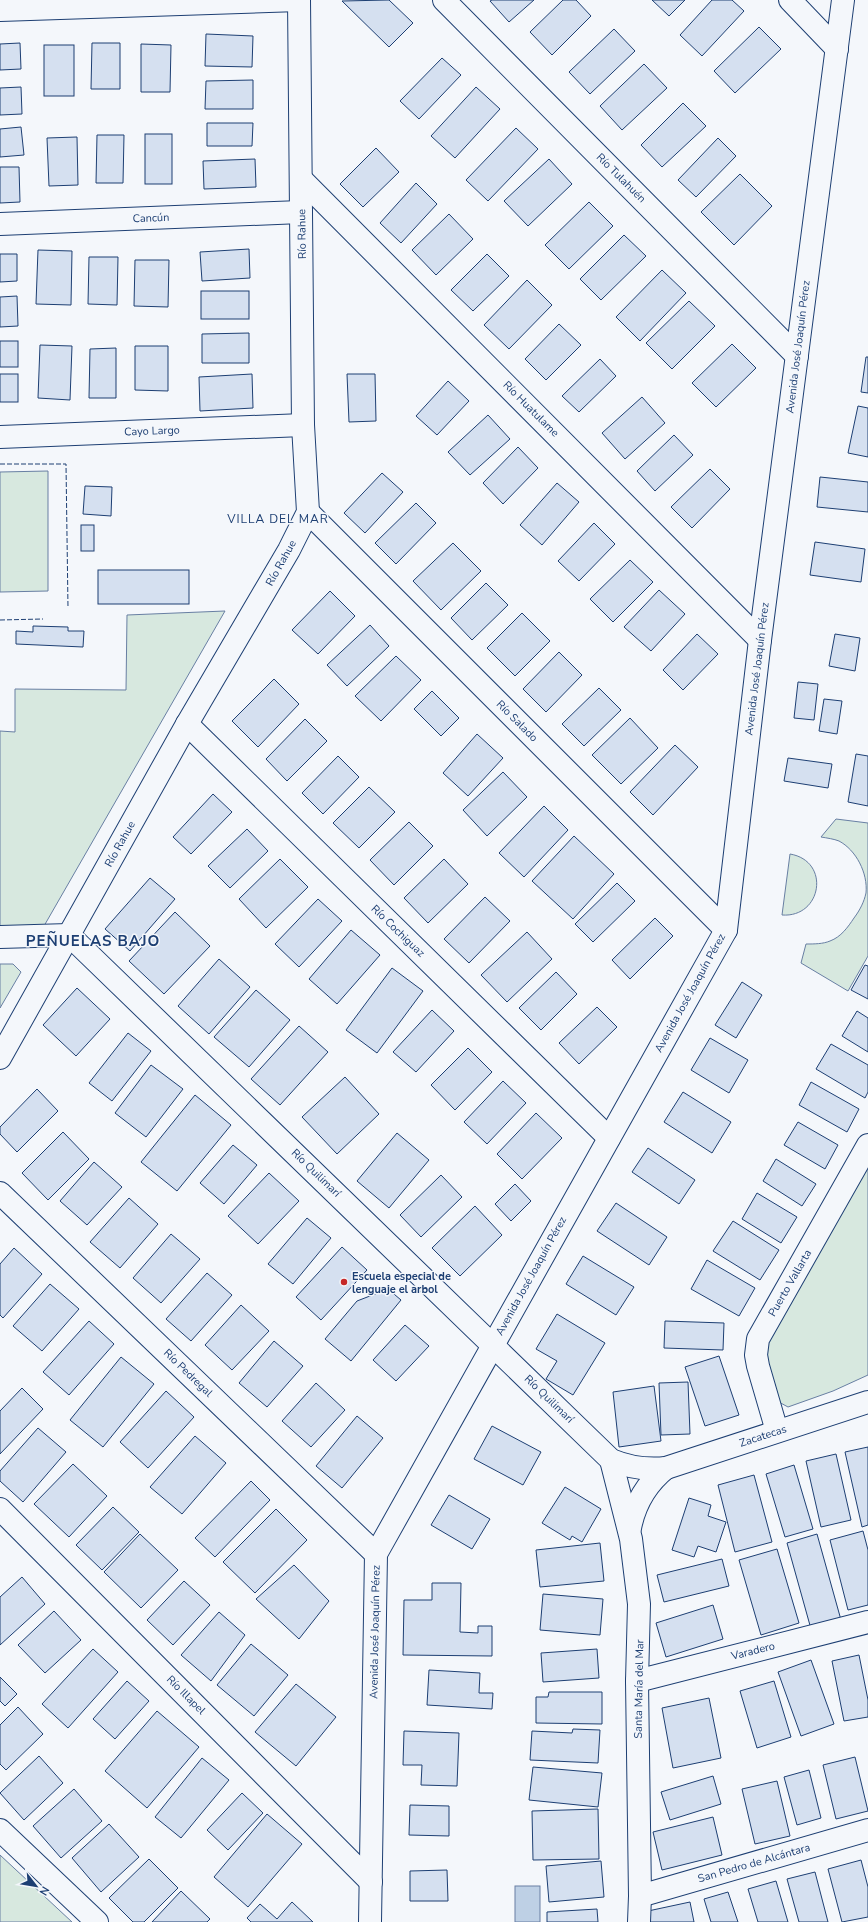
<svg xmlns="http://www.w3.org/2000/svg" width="868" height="1922" font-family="'Nunito Sans',sans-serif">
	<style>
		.green { fill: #d7e8df; stroke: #687fa3 }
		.water { fill: #bed0e5; stroke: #687fa3 }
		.building { fill: #d5e0f0; stroke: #1d3f73 }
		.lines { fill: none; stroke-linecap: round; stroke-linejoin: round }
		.minor-casing { stroke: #1d3f73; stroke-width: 24 }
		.major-casing { stroke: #1d3f73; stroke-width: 24 }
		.minor { stroke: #f4f7fb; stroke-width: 22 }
		.major { stroke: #f4f7fb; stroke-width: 22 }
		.fence { stroke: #1d3f73; stroke-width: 1; stroke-dasharray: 5 2; stroke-linecap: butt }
		.poi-dot { fill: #c62828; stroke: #f4f7fb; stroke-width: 1.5 }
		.labels { text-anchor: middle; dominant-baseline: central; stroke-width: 3; stroke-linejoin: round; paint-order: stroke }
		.street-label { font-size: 11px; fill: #1d3f73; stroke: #f4f7fb }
		.poi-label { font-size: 11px; font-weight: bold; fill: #1d3f73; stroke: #f4f7fb; text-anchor: start }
		.neighbourhood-label { font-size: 12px; letter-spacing: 1px; fill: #1d3f73; stroke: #f4f7fb }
		.district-label { font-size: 15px; font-weight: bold; letter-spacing: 1px; fill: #1d3f73; stroke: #f4f7fb }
	</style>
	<rect width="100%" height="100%" fill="#f4f7fb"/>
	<g class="green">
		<polygon points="48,471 48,591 0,592 0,472"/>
		<polygon points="225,611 44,926 0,926 0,731 15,732 15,689 126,690 127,615"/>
		<path d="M836,819L868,823V956L848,991L801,963L806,944C814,944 823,944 830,941C841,937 848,927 854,918C860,910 864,902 866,893C868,873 856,850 839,841C834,839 827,838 821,837Z"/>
		<path d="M790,854C831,861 822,918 782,915Z"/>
		<polygon points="0,964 13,964 21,972 0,1008"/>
		<polygon points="868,1163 868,1375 833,1391 788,1407 777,1401 760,1351"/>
		<polygon points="0,1855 72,1922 0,1922"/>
	</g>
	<rect class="water" x="515" y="1886" width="25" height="36"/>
	<g class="building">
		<polygon points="389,0 413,23 389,47 342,1"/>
		<polygon points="492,0 534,0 509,22 490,1"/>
		<polygon points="563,0 576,0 591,16 552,55 530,32"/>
		<polygon points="652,0 685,0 669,16"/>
		<polygon points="712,0 732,0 744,11 702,56 680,35"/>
		<polygon points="759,27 781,49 735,93 714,71"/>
		<polygon points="614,29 635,51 590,94 569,72"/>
		<polygon points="206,34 253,36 252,67 205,66"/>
		<polygon points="20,43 21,69 0,70 0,44"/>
		<polygon points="92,43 120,43 120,89 91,89"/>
		<polygon points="141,44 171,45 170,92 141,92"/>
		<rect x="44" y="45" width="30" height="51"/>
		<polygon points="442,58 461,75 419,119 400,101"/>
		<polygon points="644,64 667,88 622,130 600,106"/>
		<polygon points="253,80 253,109 205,109 206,81"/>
		<polygon points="21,87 22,114 0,115 0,88"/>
		<polygon points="476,87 500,109 455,158 431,136"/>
		<polygon points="683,103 706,126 662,167 641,145"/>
		<polygon points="207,123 253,123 252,146 207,146"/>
		<polygon points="21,127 24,155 0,157 0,129"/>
		<polygon points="516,128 538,149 488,201 466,180"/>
		<rect x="145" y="134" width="27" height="50"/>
		<polygon points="97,135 124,135 123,183 96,183"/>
		<polygon points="77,137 78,185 49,186 47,138"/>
		<polygon points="718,138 736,156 696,197 678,180"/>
		<polygon points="376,148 399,172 363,207 340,184"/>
		<polygon points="255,159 256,187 204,189 203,161"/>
		<polygon points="549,159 572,184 528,226 504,201"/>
		<polygon points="0,167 19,167 20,202 0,203"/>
		<polygon points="740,174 772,206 734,245 701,212"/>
		<polygon points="416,183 437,204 401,243 380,223"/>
		<polygon points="589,202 613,226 569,269 545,245"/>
		<polygon points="449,214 473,239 436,275 412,250"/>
		<polygon points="624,235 646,256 601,300 580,279"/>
		<polygon points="249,249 250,278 202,281 200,252"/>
		<polygon points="38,250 72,251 71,305 36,304"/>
		<polygon points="0,254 17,254 17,281 0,282"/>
		<polygon points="487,254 509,276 473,311 451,290"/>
		<polygon points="89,257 118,257 117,305 88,304"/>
		<polygon points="135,260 169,260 168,307 134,306"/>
		<polygon points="662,270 686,293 640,341 616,317"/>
		<polygon points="527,280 552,305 509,349 484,325"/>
		<rect x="201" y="291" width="48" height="28"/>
		<polygon points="17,296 18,326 0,327 0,297"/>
		<polygon points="689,301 715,326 672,369 646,343"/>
		<polygon points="559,324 581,345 546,380 525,359"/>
		<polygon points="249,333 249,363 202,363 202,334"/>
		<rect x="0" y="341" width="18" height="26"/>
		<polygon points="732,344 756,368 716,407 692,383"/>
		<polygon points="40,345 72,346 70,400 38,398"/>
		<polygon points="135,346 168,346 168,391 135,390"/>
		<polygon points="116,348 116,398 89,398 90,349"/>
		<polygon points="866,357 868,357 868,393 861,392"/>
		<polygon points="600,359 616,376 579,412 562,396"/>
		<rect x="0" y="374" width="18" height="28"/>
		<polygon points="252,374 253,408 200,411 199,377"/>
		<polygon points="347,374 375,374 376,421 349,422"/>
		<polygon points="448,381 469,401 437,435 416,416"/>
		<polygon points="642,397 665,423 625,459 602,433"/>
		<polygon points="858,406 868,408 868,457 848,453"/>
		<polygon points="488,415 510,439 470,475 448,452"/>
		<polygon points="674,435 693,455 655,491 637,471"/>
		<polygon points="518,447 538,468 503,504 483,483"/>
		<polygon points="710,469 730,489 692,528 671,507"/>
		<polygon points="382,473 403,492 365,533 344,513"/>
		<polygon points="820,477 868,482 868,512 817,507"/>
		<polygon points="557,483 579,502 542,545 520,525"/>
		<polygon points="85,486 112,487 111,516 83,514"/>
		<polygon points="416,503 436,523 396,564 375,543"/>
		<polygon points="594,523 615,544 579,581 558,561"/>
		<rect x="81" y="525" width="13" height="26"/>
		<polygon points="815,542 865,549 861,582 810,575"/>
		<polygon points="453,543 481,571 441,610 413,581"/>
		<polygon points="630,560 653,582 613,622 590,599"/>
		<rect x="98" y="570" width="91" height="34"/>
		<polygon points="486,583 508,605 472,640 451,618"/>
		<polygon points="659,590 685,614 651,651 624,627"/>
		<polygon points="330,591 355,616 318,654 292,630"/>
		<polygon points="522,613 550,641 515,676 487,648"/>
		<polygon points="370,625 389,646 347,686 327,665"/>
		<polygon points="33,626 68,627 68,631 84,631 83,647 16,644 16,631 33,632"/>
		<polygon points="697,634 718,654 683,690 663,670"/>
		<polygon points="835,634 860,638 855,671 829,666"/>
		<polygon points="559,652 582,675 546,712 523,689"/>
		<polygon points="396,656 421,680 381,721 355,696"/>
		<polygon points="274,679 299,704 258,747 232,721"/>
		<polygon points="798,682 818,684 814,720 794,718"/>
		<polygon points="599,688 621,710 584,746 562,724"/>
		<polygon points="432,691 459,718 441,736 414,709"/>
		<polygon points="824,699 842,701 837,734 819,731"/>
		<polygon points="630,718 658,748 621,784 592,755"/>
		<polygon points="305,719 327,741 287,781 266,759"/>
		<polygon points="477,734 503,758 468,796 443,773"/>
		<polygon points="675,745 698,767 653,815 630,792"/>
		<polygon points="856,754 868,756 868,806 848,802"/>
		<polygon points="338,756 359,777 323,814 302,793"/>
		<polygon points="788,758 832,764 828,788 784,781"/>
		<polygon points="503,772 527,797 487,836 463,810"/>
		<polygon points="369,787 395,812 359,848 333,823"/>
		<polygon points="213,794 232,812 191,854 173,837"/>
		<polygon points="544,806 568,830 524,877 499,853"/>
		<polygon points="409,822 433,846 394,885 370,860"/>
		<polygon points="247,829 268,851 230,888 208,866"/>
		<polygon points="574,836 614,874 573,919 532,881"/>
		<polygon points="280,859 308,887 266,928 239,899"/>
		<polygon points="444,859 468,884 428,923 404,898"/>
		<polygon points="150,878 175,899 130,951 105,929"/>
		<polygon points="617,883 635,901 593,942 575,924"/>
		<polygon points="485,897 510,921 469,963 444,939"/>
		<polygon points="318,899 342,921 299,967 275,944"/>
		<polygon points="175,912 210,946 164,994 129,961"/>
		<polygon points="655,918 673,936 630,979 612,960"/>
		<polygon points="351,930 380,955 337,1004 309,979"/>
		<polygon points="527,932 552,959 507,1002 481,975"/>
		<polygon points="219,959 250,987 209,1034 178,1006"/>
		<polygon points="865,965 868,966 868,999 851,990"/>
		<polygon points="392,968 423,991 377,1053 346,1030"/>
		<polygon points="556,972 577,994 541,1030 519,1008"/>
		<polygon points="742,982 762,995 736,1038 715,1025"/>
		<polygon points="77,988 110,1019 76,1056 43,1025"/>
		<polygon points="256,990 290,1020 249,1067 214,1037"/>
		<polygon points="597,1007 617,1027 579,1064 559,1043"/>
		<polygon points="432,1010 454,1031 416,1072 393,1052"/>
		<polygon points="857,1011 868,1018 868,1052 842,1036"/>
		<polygon points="299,1026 328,1052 280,1105 251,1079"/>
		<polygon points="128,1033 151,1051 112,1101 89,1083"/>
		<polygon points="710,1038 748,1060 729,1093 691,1070"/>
		<polygon points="831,1044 868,1065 868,1092 865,1098 816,1069"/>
		<polygon points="468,1048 492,1072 455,1110 431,1085"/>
		<polygon points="151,1065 183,1089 146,1137 115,1113"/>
		<polygon points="345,1077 379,1114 337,1154 302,1117"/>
		<polygon points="503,1081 526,1103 487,1144 464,1122"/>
		<polygon points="811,1082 859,1109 847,1132 799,1105"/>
		<polygon points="37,1089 58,1111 17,1152 0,1134 0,1127"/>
		<polygon points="683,1092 731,1122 712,1153 664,1122"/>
		<polygon points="195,1095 231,1125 177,1191 141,1162"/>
		<polygon points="536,1113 562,1138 522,1179 497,1154"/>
		<polygon points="798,1122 838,1145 825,1169 784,1145"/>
		<polygon points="63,1132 89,1159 48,1200 22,1173"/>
		<polygon points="397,1133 429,1160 389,1208 357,1181"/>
		<polygon points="233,1145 257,1165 224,1204 200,1183"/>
		<polygon points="648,1148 695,1180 679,1204 632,1172"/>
		<polygon points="776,1159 816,1184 802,1206 763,1181"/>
		<polygon points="94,1162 122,1187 87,1225 60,1201"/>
		<polygon points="269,1173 299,1201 258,1244 228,1216"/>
		<polygon points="441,1175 462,1197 421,1237 400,1215"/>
		<polygon points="515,1184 531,1201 511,1221 495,1204"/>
		<polygon points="757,1193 797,1217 781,1243 742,1219"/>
		<polygon points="129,1198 158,1224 120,1268 90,1242"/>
		<polygon points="616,1203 667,1237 649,1265 597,1231"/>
		<polygon points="475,1206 502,1235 460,1276 432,1248"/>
		<polygon points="307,1218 331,1238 293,1284 268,1264"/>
		<polygon points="733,1221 779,1250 760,1280 713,1251"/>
		<polygon points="171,1234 200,1259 161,1303 133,1278"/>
		<polygon points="342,1247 367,1270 321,1320 296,1297"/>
		<polygon points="14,1248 42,1274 3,1318 0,1315 0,1264"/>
		<polygon points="583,1256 634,1287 616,1315 566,1284"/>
		<polygon points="707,1260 755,1288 739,1316 691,1289"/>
		<polygon points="207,1273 232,1295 191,1341 166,1319"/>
		<polygon points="50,1284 79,1309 42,1351 13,1326"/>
		<polygon points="388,1289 401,1300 351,1361 325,1339 357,1301"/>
		<polygon points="241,1305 269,1331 232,1370 205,1345"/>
		<polygon points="557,1314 605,1343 573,1395 546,1379 557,1361 536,1349"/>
		<polygon points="89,1321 114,1344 69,1395 43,1372"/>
		<polygon points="665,1321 724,1323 723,1350 664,1348"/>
		<polygon points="405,1325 429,1346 396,1381 373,1360"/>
		<polygon points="274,1341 303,1366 267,1407 239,1383"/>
		<polygon points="719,1356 739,1415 705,1426 685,1367"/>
		<polygon points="121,1357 154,1384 103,1447 70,1420"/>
		<polygon points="688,1382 690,1434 661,1435 659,1383"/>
		<polygon points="316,1383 345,1410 311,1447 282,1421"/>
		<polygon points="654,1386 661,1441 619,1447 613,1392"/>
		<polygon points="22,1388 43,1409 0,1454 0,1411"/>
		<polygon points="166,1391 194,1417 148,1468 120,1442"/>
		<polygon points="357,1416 383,1438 342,1488 316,1466"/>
		<polygon points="492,1426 541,1452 523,1485 474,1459"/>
		<polygon points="38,1428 66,1452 23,1502 0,1481 0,1471"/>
		<polygon points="195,1436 226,1463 182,1514 150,1487"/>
		<polygon points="868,1447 868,1525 862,1527 845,1452"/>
		<polygon points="836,1454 851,1520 821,1527 806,1461"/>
		<polygon points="73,1464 107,1496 69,1537 34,1504"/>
		<polygon points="794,1465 813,1529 785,1537 766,1474"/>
		<polygon points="754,1475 772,1542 735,1552 718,1485"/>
		<polygon points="251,1481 270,1500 215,1557 195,1538"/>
		<polygon points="565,1487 601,1509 582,1542 572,1536 570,1540 542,1523"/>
		<polygon points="449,1495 490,1519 472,1549 431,1525"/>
		<polygon points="689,1498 711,1505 708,1516 726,1522 716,1552 698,1546 694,1557 672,1550"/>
		<polygon points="113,1507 139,1532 102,1570 76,1545"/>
		<polygon points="276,1509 307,1540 255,1593 223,1562"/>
		<polygon points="863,1531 868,1550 868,1605 848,1610 830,1540"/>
		<polygon points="140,1534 178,1570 141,1608 104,1572"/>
		<polygon points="817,1534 841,1620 811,1629 787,1543"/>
		<polygon points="600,1543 604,1581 540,1587 536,1550"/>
		<polygon points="777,1549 799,1623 761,1635 739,1560"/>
		<polygon points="722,1559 729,1586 664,1602 657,1575"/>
		<polygon points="294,1565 329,1601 299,1639 256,1599"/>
		<polygon points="22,1577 45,1604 0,1645 0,1597"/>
		<polygon points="184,1581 210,1605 173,1645 147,1620"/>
		<polygon points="432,1583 461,1583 460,1632 478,1633 478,1626 492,1626 492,1656 403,1655 404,1600 432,1600"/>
		<polygon points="543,1594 603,1599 600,1635 540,1630"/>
		<polygon points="713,1605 723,1639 666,1657 656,1623"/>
		<polygon points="54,1611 81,1640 45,1673 18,1645"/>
		<polygon points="219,1612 245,1635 211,1681 181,1655"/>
		<polygon points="251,1644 288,1675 254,1716 217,1685"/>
		<polygon points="93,1649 118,1672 68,1728 42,1704"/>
		<polygon points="597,1649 599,1678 543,1682 541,1653"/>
		<polygon points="859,1655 868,1700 868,1717 844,1721 832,1661"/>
		<polygon points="811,1660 834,1724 801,1736 778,1672"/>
		<polygon points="429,1670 480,1673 479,1693 493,1693 492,1709 427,1705"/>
		<polygon points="0,1677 17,1694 5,1706 0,1701"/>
		<polygon points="127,1681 149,1701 115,1739 93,1719"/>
		<polygon points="774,1681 791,1737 757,1748 740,1691"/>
		<polygon points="296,1684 336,1717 296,1766 255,1732"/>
		<polygon points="549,1692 602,1692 602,1724 536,1723 536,1697 548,1697"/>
		<polygon points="709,1698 721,1758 673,1768 662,1708"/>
		<polygon points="18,1707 43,1734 6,1770 0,1764 0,1725"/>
		<polygon points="157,1711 199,1747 147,1808 105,1771"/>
		<polygon points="573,1729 600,1730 598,1763 530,1760 532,1731 572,1733"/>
		<polygon points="404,1731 459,1733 457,1786 421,1785 422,1765 403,1765"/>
		<polygon points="39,1756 63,1783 24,1820 0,1793"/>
		<polygon points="855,1757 868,1811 836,1819 823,1765"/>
		<polygon points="202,1758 229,1780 181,1838 155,1817"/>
		<polygon points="533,1767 602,1773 598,1807 529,1800"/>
		<polygon points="809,1770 821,1818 797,1825 784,1777"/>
		<polygon points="713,1776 721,1804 670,1820 661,1792"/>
		<polygon points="777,1781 790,1836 755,1844 742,1789"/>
		<polygon points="74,1789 102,1821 61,1858 33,1826"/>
		<polygon points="242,1793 263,1813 228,1850 207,1830"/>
		<polygon points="410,1805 449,1806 449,1836 409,1835"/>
		<polygon points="598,1809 599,1859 533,1860 532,1811"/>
		<polygon points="267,1814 302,1844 248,1907 214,1877"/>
		<polygon points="713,1817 722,1855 662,1870 653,1832"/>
		<polygon points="109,1824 139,1857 101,1892 72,1858"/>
		<polygon points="149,1859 178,1888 144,1922 133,1922 109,1898"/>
		<polygon points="861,1860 868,1887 868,1917 842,1922 828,1869"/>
		<polygon points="601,1861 604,1897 549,1902 546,1866"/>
		<polygon points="447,1870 448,1901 410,1901 410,1871"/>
		<polygon points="815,1872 828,1922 799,1922 787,1879"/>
		<polygon points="776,1881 788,1922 758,1922 748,1889"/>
		<polygon points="181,1891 210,1919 207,1922 152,1922"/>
		<polygon points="728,1892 738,1922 711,1922 704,1899"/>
		<polygon points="292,1902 313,1922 251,1922 247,1918 260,1904 277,1919"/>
		<polygon points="690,1902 694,1922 650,1922 648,1911"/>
		<polygon points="597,1909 598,1922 547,1922 547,1912"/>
	</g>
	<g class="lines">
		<g class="minor-casing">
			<g id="minor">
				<polyline points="444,0 797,356"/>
				<polyline points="790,0 837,49"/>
				<polyline points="0,10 299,0"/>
				<polyline points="301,179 760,640"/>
				<polyline points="0,224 301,212"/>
				<polyline points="0,437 303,425"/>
				<polyline points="308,512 726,930"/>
				<polyline points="187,724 609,1138"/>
				<path d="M0,937L69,935L611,1460C630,1468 646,1470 666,1468L868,1402"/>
				<polyline points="0,1058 187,724 289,550 308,512 303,425 299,0"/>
				<polyline points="0,1193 376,1554"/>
				<polyline points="777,1431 758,1366 756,1355 758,1339 868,1145"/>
				<polyline points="611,1460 631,1539 639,1604 637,1681 640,1896 639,1922"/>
				<polyline points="0,1509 371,1882"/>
				<path d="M630,1528C635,1503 646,1484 666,1468"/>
				<polyline points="637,1681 868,1622"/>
				<polyline points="0,1830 97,1922"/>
				<polyline points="640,1896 868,1830"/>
			</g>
		</g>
		<g class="major-casing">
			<polyline id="major" points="370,1922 376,1554 726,930 760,640 843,0"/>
		</g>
		<use href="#minor" class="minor"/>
		<use href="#major" class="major"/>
		<g class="fence">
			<polyline points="0,464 66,464 68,608"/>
			<polyline points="0,620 43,619"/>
		</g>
	</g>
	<circle class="poi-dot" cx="344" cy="1282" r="4"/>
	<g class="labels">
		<g class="street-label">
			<text transform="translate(621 178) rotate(45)">Río Tulahuén</text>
			<text transform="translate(151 218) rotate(-2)">Cancún</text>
			<text transform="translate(302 234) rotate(-91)">Río Rahue</text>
			<text transform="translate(798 347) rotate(-83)">Avenida José Joaquín Pérez</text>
			<text transform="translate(531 409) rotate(45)">Río Huatulame</text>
			<text transform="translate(152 431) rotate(-2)">Cayo Largo</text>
			<text transform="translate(281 563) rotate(-61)">Río Rahue</text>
			<text transform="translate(757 669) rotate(-83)">Avenida José Joaquín Pérez</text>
			<text transform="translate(517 721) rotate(45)">Río Salado</text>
			<text transform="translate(120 844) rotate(-61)">Río Rahue</text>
			<text transform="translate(398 931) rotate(44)">Río Cochiguaz</text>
			<text transform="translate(690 993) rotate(-61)">Avenida José Joaquín Pérez</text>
			<text transform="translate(316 1173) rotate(44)">Río Quilimarí</text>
			<text transform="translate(531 1276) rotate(-61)">Avenida José Joaquín Pérez</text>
			<text transform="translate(790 1283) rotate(-60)">Puerto Vallarta</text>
			<text transform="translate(188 1373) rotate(44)">Río Pedregal</text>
			<text transform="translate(549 1399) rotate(44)">Río Quilimarí</text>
			<text transform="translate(763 1436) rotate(-18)">Zacatecas</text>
			<text transform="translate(375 1632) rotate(-89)">Avenida José Joaquín Pérez</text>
			<text transform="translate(753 1651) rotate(-14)">Varadero</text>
			<text transform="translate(639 1689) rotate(-89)">Santa María del Mar</text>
			<text transform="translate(186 1695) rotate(45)">Río Illapel</text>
			<text transform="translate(754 1863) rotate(-16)">San Pedro de Alcántara</text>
		</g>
		<g class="poi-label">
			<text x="352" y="1276">Escuela especial de<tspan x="352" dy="13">lenguaje el arbol</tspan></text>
		</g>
		<g class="neighbourhood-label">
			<text x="278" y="519">VILLA DEL MAR</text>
		</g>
		<g class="district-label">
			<text x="93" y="941">PEÑUELAS BAJO</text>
		</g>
	</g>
	<g transform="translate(36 1886) rotate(121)" stroke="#f4f7fb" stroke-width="3" paint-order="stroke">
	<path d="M0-3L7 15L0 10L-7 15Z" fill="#1d3f73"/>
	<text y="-6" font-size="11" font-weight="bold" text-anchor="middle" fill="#1d3f73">N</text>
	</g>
</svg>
